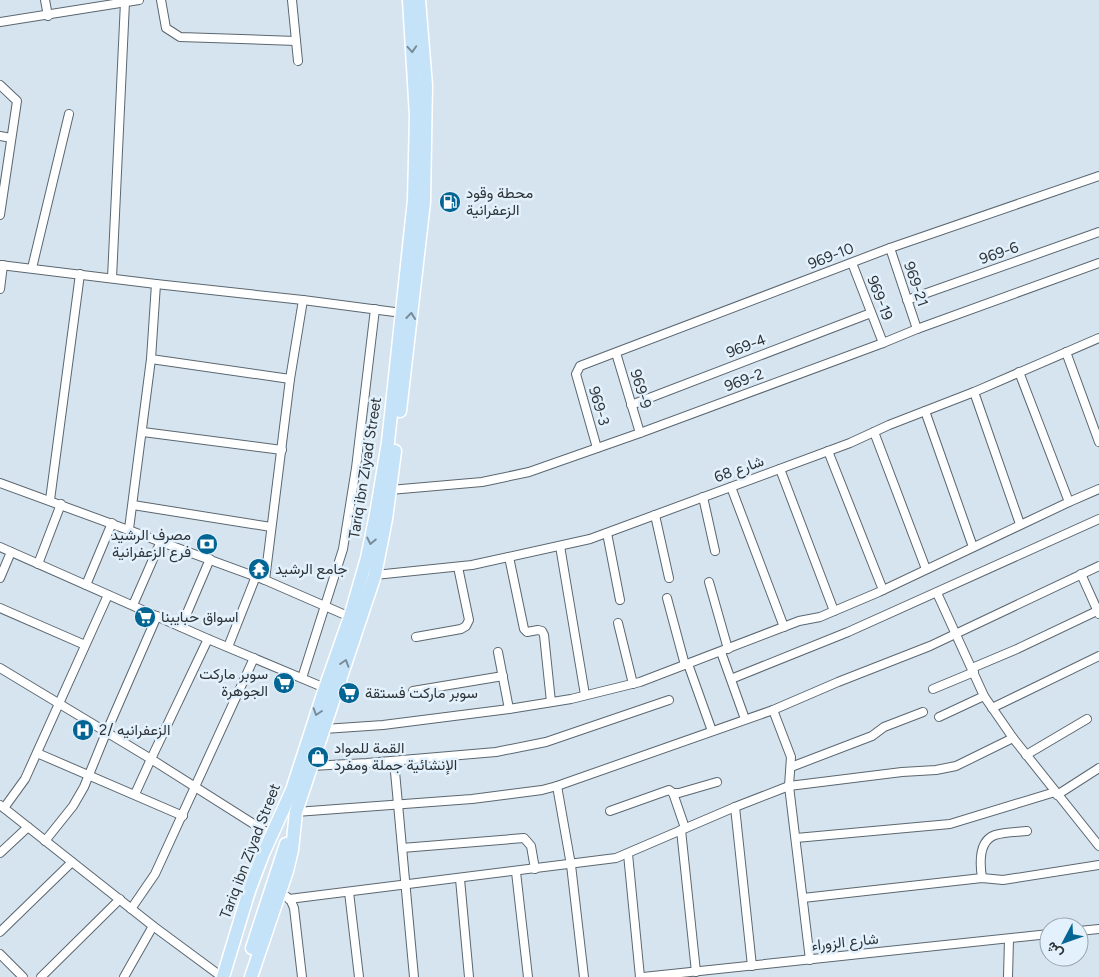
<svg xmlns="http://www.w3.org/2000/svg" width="1099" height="977" font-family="Figtree,Vazirmatn,sans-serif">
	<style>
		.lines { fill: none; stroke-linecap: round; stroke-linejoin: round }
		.minor-casing { stroke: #5b6770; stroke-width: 10 }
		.primary-casing { stroke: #fff; stroke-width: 15 }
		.minor { stroke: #fff; stroke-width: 8 }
		.primary { stroke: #c5e3f8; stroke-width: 12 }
		.oneway { stroke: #798b98 }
		.labels { text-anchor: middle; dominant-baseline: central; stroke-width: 5; stroke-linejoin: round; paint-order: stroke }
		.poi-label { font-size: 15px; fill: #2d3337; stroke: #e3f1fc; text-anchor: start }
		.street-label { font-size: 15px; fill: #2d3337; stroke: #e3f1fc }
	</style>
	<rect width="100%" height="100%" fill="#d6e4ef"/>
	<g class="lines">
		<g class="minor-casing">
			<g id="minor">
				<polyline points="45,0 48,16"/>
				<polyline points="161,0 166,28 180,37 296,41"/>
				<polyline points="292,0 298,61"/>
				<polyline points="0,22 139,0"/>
				<polyline points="0,85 17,101 0,215"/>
				<polyline points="0,136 11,138"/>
				<polyline points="890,248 917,329"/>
				<polyline points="852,263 883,343"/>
				<polyline points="0,265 156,284 303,300 402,313"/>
				<polyline points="32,268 69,114"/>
				<polyline points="112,278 125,2"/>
				<polyline points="0,289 3,265"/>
				<polyline points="907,300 1099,232"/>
				<polyline points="1066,352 1099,442"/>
				<polyline points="616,353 640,433"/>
				<polyline points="151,359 290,379"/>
				<polyline points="974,392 1020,524"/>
				<polyline points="631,405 871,313"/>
				<polyline points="925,411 973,547"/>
				<polyline points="143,432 282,450"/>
				<polyline points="874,432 926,569"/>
				<polyline points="597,448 576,374 580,366 890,248 1099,176"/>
				<polyline points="828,451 883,590"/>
				<polyline points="780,469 834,611"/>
				<polyline points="0,483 265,580 350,617"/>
				<polyline points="731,487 784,627"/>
				<polyline points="390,490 482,482 529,472 640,433 883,343 917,329 1099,263"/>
				<polyline points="703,497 715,551"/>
				<polyline points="50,500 80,274"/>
				<polyline points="1069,502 1099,489"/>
				<polyline points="133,505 271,527"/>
				<polyline points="655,515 669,578"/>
				<polyline points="129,529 151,359 156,284"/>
				<polyline points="607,533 620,600"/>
				<polyline points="560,546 585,695"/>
				<polyline points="0,547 208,639 325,688"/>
				<polyline points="509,557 524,629 527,632 538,630 542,631 544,635 551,702"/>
				<polyline points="38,564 61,504"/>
				<polyline points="1081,574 1099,614"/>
				<polyline points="375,575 472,565 590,539 850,443 889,425 974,392 1099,338"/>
				<polyline points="0,578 11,552"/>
				<polyline points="265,580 290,379 303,300"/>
				<polyline points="709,582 728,649"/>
				<polyline points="86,585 112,523"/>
				<polyline points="937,593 984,696 1013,738 1099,846"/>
				<polyline points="667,598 685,665"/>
				<polyline points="133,605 161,541"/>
				<polyline points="0,608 85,645"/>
				<polyline points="618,623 633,684"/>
				<polyline points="181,627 210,559"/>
				<polyline points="416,637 461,629 466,626 469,620 458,567"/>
				<polyline points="228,647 256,576"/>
				<polyline points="498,652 509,709"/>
				<polyline points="721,652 745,719"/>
				<polyline points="688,664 712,731"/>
				<polyline points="0,668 151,759 271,835"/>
				<polyline points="972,668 1017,649 1097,611"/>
				<polyline points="302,678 343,549 356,468 375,309"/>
				<polyline points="731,679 848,632 1099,519"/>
				<polyline points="933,689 974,672"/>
				<polyline points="413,691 503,676"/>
				<polyline points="992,708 1099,656"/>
				<polyline points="773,710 791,757 789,786 810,960"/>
				<polyline points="939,717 984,696"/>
				<polyline points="324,729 383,725 509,709 571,699 640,682 799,621 820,617 879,592 1069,502 1019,372"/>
				<polyline points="37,753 183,816"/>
				<polyline points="1026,755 1087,719"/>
				<polyline points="394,761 414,977"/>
				<polyline points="311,766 367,763 496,752 546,742 669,700"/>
				<polyline points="791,767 872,736 884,727 923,712"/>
				<polyline points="557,786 571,865 584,977"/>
				<polyline points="673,793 685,828"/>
				<polyline points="135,794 151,759 208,639"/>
				<polyline points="1057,795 1099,768"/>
				<polyline points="0,805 153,926 222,977"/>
				<polyline points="735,807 752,966"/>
				<polyline points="4,808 25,779 108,595"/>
				<polyline points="610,811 669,790 673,793 679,793 717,782"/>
				<polyline points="296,812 472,799 542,790 557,786 773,710 838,682 930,646 1099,566"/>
				<polyline points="681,830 696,972"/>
				<polyline points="796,838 950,824 1055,792"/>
				<polyline points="45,841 73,806 84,787 106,733 157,616"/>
				<polyline points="402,848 524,838 531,846 535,869"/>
				<polyline points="0,853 28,827"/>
				<polyline points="628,854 640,977"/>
				<polyline points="516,872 528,977"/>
				<path d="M982,878C980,865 978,841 995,835C1004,832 1017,832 1027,831"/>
				<polyline points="460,879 469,977"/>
				<polyline points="349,892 359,977"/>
				<polyline points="287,897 291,901 294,908 302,977"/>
				<polyline points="803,898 982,878 1003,880 1099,865"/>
				<polyline points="289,899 616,858 735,807 789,786 902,772 936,770 956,766 1013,738"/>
				<polyline points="131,909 155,874 254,658"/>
				<polyline points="1079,931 1099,929"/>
				<polyline points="0,932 72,862"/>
				<polyline points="0,954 23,977"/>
				<polyline points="41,977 120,899"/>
				<polyline points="124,977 153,926"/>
				<polyline points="643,977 1049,934"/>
				<polyline points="1008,977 1009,939"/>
			</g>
		</g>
		<g class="primary-casing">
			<g id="primary">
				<polyline points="400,411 424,202 426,85 419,0"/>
				<polyline points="252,948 286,844"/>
				<polyline points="223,977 249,891 263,854 292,790 325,688 350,617 367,558 376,514 388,442 414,200 416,116 409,0"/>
				<polyline points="251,977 287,871 292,850 296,812 375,575 386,519 395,451"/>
			</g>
		</g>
		<use href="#minor" class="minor"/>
		<use href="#primary" class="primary"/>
	</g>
	<defs><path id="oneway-chevron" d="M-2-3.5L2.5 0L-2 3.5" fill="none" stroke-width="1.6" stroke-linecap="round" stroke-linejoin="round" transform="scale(1.25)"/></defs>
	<g class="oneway">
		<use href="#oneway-chevron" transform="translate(412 49) rotate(86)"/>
		<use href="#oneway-chevron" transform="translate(411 316) rotate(-84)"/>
		<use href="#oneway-chevron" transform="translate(371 541) rotate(102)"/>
		<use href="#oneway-chevron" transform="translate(345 663) rotate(-72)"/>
		<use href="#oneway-chevron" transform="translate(317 712) rotate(108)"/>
	</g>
	<defs>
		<g id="fuel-disc" transform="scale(1.125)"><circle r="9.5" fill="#036594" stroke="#e3f1fc"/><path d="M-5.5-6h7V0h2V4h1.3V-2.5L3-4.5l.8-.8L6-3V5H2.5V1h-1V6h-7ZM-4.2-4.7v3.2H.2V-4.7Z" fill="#fff"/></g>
		<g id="bank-disc" transform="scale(1.125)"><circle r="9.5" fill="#036594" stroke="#e3f1fc"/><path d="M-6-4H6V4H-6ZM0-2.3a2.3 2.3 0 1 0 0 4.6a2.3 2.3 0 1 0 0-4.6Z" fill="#fff"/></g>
		<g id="temple-disc" transform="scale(1.125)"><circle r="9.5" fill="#036594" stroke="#e3f1fc"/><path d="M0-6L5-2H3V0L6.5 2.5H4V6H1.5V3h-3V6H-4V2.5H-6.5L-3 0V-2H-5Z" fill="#fff"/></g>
		<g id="supermarket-disc" transform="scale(1.125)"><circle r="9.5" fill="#036594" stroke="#e3f1fc"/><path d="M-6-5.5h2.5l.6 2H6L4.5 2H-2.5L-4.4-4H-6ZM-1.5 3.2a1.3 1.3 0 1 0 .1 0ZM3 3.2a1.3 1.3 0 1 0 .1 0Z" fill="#fff"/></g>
		<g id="hospital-disc" transform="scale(1.125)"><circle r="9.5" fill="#036594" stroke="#e3f1fc"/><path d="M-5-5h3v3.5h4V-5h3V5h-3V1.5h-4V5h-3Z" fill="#fff"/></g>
		<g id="shop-disc" transform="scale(1.125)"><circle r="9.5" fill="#036594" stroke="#e3f1fc"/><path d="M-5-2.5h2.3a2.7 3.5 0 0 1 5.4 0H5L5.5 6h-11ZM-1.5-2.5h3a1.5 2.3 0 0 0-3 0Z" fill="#fff"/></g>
	</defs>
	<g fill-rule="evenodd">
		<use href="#fuel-disc" x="450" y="202"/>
		<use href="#bank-disc" x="207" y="544"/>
		<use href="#temple-disc" x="259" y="569"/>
		<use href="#supermarket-disc" x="145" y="617"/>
		<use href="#supermarket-disc" x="284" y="683"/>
		<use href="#supermarket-disc" x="349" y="693"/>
		<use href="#hospital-disc" x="83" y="730"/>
		<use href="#shop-disc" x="318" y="757"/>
	</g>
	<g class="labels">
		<g class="poi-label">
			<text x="466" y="193">محطة وقود<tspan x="466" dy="17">الزعفرانية</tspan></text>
			<text x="191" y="535" text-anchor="end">مصرف الرشيد<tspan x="191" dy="17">فرع الزعفرانية</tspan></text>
			<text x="275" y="569">جامع الرشيد</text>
			<text x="161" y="617">اسواق حبايبنا</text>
			<text x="268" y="674" text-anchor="end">سوبر ماركت<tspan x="268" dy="17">الجوهرة</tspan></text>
			<text x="365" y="693">سوبر ماركت فستقة</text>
			<text x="99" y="730">الزعفرانيه /2</text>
			<text x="334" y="748">القمة للمواد<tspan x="334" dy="17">الإنشائية جملة ومفرد</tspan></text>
		</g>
		<g class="street-label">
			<text transform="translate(999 253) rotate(-19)">969-6</text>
			<text transform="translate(831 256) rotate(-21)">969-10</text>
			<text transform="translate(916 284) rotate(71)">969-21</text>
			<text transform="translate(880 298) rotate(69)">969-19</text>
			<text transform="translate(746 346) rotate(-21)">969-4</text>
			<text transform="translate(744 380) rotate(-20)">969-2</text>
			<text transform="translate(641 389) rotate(73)">969-9</text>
			<text transform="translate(599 406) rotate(74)">969-3</text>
			<text transform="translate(365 468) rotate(-81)">Tariq ibn Ziyad Street</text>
			<text transform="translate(739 469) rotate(-20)">شارع 68</text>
			<text transform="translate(250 851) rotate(-69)">Tariq ibn Ziyad Street</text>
			<text transform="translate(845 942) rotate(-6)">شارع الزوراء</text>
		</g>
	</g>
	<g transform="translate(1064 942) rotate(229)"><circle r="24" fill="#e3f1fc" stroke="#9aa5ad"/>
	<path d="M0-4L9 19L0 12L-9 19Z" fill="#036594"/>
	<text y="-8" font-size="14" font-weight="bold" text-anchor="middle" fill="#2d3337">ش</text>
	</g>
</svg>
